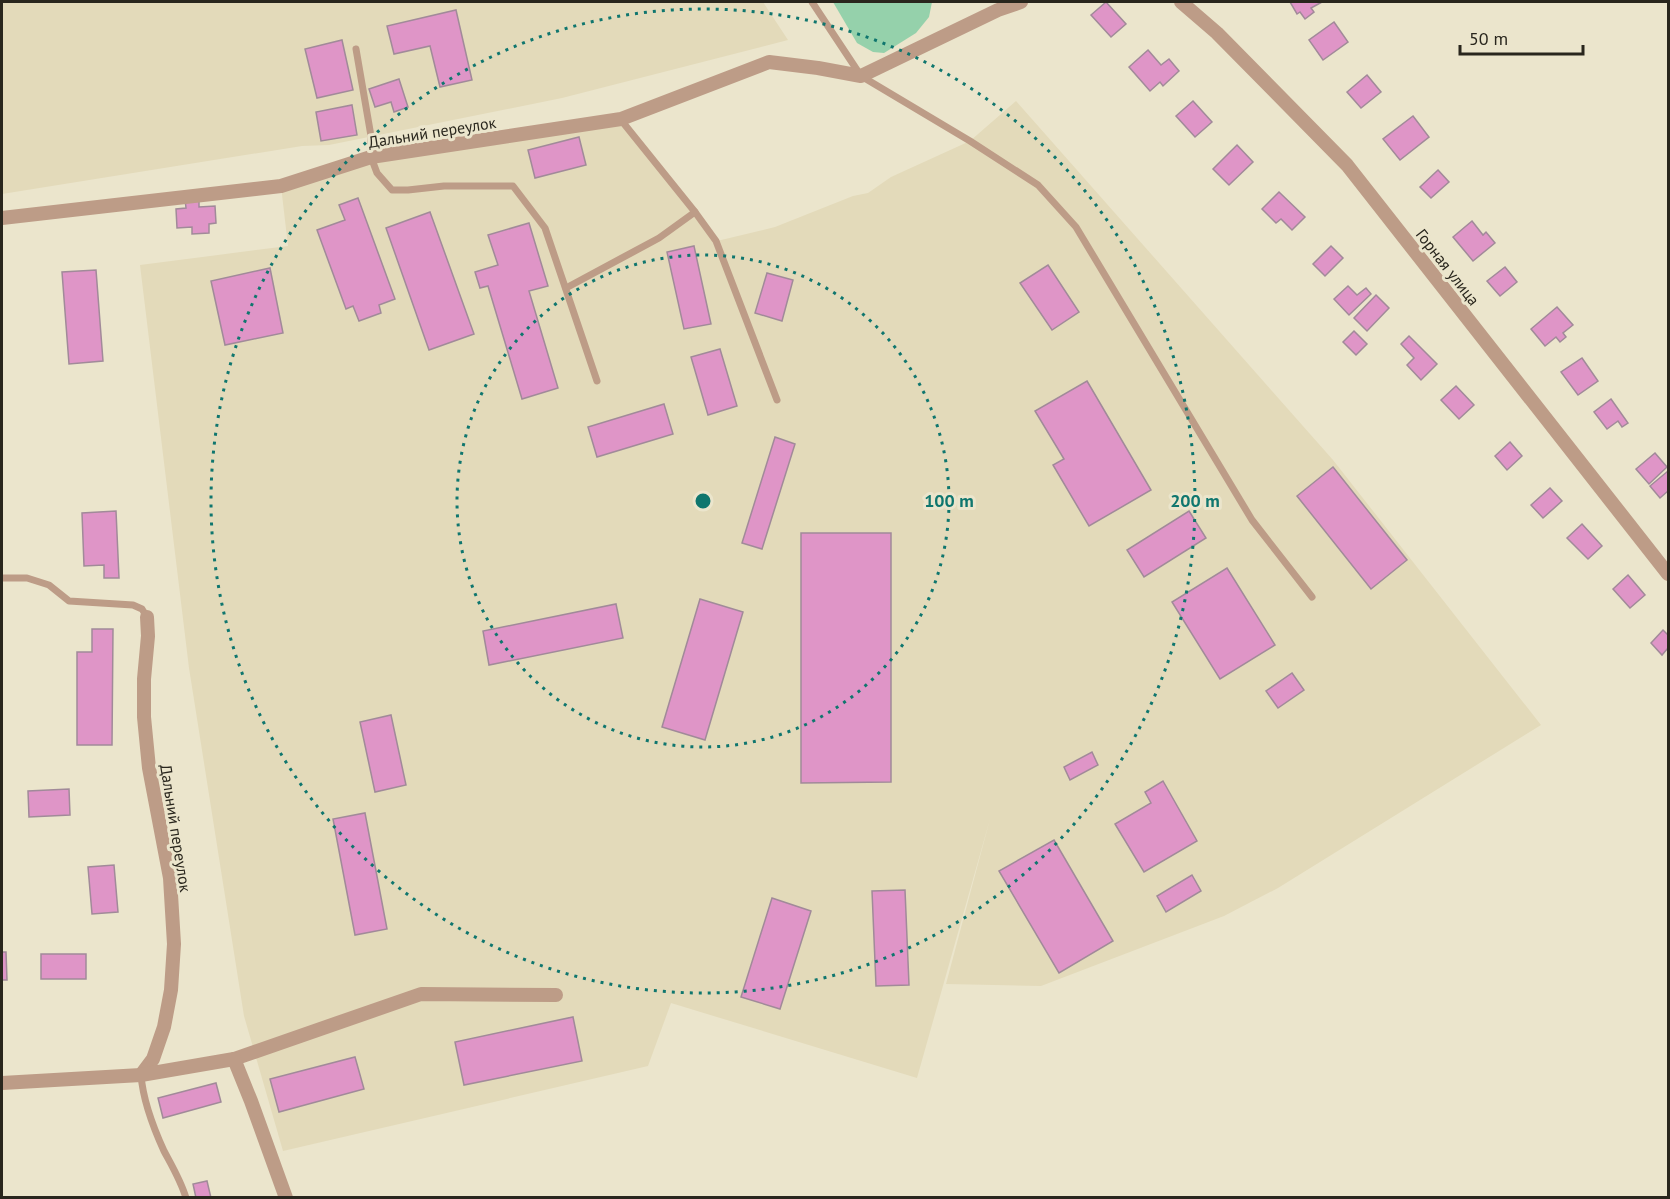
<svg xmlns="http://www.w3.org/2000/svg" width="1670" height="1199" font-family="'PT Sans',sans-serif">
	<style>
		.built { fill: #e3daba }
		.green { fill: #95d1ab }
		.building { fill: #df95c7; stroke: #a18a99; stroke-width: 1.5 }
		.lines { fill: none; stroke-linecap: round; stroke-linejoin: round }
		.lane { stroke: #bd9c87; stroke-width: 7 }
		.street { stroke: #bd9c87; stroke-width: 14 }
		.ring { fill: none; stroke: #0f766e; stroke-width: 3; stroke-dasharray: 3 6 }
		.labels { text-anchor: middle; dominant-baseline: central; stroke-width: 6; stroke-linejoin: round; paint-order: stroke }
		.street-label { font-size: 16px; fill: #29261d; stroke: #ebe5cc }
		.centre { fill: #0f766e; stroke: #ebe5cc; stroke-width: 3 }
		.ring-label { font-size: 18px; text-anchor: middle; font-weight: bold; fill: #0f766e; stroke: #ebe5cc; stroke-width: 6; stroke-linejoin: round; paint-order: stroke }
	</style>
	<rect width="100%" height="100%" fill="#ebe5cc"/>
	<g class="built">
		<polygon points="2,2 763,2 788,40 562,98 329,145 302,146 2,194"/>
		<polygon points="1016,101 1333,460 1541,725 1278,888 1224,916 1041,986 946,984 990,819 917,1078 671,1003 648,1066 283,1151 244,1016 189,668 140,265 288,246 281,186 371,152 621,119 717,241 775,227 853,196 868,193 891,177 970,141"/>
	</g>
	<polygon class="green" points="833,2 932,2 929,17 916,33 884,53 873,52 857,43"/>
	<g class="building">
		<polygon points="1106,2 1126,24 1111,37 1091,15"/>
		<polygon points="1290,2 1322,2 1311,8 1314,12 1305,19 1300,12 1297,14"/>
		<polygon points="456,10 472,80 440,87 430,46 394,54 387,26"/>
		<polygon points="1334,22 1348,42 1323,60 1309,40"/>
		<polygon points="342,40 353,90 317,98 305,49"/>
		<polygon points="1148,50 1161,65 1169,59 1179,71 1163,86 1160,82 1150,91 1129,67"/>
		<polygon points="1367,75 1381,92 1361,108 1347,92"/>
		<polygon points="399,79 408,107 394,112 391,102 375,107 369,89"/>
		<polygon points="1193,101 1212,122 1195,137 1176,116"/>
		<polygon points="352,105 357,135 321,141 316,112"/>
		<polygon points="1413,116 1429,137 1400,160 1383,139"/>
		<polygon points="579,137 586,165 535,178 528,150"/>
		<polygon points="1237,145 1253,162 1229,185 1213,169"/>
		<polygon points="1438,170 1449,182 1431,198 1420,187"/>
		<polygon points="1279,192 1305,217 1292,230 1281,219 1276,223 1262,209"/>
		<polygon points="199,198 199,207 215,206 216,223 209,224 209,233 192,234 192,227 177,228 176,209 186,208 185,199"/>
		<polygon points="358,198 395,299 379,305 381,313 359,321 353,306 346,309 317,230 345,220 339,205"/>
		<polygon points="430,212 474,334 429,350 386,228"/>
		<polygon points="1472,221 1483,235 1486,232 1495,243 1473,261 1453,237"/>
		<polygon points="529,223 548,286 529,291 558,388 522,399 488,286 480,288 475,272 498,265 488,235"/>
		<polygon points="694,246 711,324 684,329 667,252"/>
		<polygon points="1331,246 1343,258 1325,276 1313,264"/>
		<polygon points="1048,265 1079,312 1052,330 1020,283"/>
		<polygon points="1505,267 1517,282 1500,296 1487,281"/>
		<polygon points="270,268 283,333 225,345 211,281"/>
		<polygon points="96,270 103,361 69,364 62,272"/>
		<polygon points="767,273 793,280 782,321 755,313"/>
		<polygon points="1348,286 1357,295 1366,288 1371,294 1349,315 1334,299"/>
		<polygon points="1376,295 1389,308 1367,331 1354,318"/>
		<polygon points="1557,307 1573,325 1563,333 1566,337 1560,342 1556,337 1545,346 1531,329"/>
		<polygon points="1354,331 1367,344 1356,355 1343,342"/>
		<polygon points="1409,336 1437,364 1421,380 1407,365 1414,358 1401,344"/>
		<polygon points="720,349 737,406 708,415 691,357"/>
		<polygon points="1582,358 1598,381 1578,395 1561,372"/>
		<polygon points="1087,381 1151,490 1089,526 1053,465 1064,459 1035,411"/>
		<polygon points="1456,386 1474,405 1459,419 1441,400"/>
		<polygon points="1611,399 1628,423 1622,427 1618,421 1607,429 1594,412"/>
		<polygon points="664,404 673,434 597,457 588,427"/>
		<polygon points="775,437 795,444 762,549 742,543"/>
		<polygon points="1510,442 1522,456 1507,470 1495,456"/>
		<polygon points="1655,453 1667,467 1649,484 1636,469"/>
		<polygon points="1333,467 1407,560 1371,589 1297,496"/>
		<polygon points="1668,471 1668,491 1660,498 1650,486"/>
		<polygon points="1550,488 1562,501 1543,518 1531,505"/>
		<polygon points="116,511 119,578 104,578 104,565 84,566 82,513"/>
		<polygon points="1189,511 1206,538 1144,577 1127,550"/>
		<polygon points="1582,524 1602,546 1588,559 1567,538"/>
		<polygon points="801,533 891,533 891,782 801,783"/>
		<polygon points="1227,568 1275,645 1220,679 1172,602"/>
		<polygon points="1628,575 1645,595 1630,608 1613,589"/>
		<polygon points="700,599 743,612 705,740 662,727"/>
		<polygon points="616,604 623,638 489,665 483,631"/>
		<polygon points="92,629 113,629 112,745 77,745 77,652 92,652"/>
		<polygon points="1663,630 1668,635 1668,648 1662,655 1651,643"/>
		<polygon points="1292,673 1304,690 1278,708 1266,691"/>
		<polygon points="391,715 406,785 375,792 360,722"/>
		<polygon points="1092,752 1098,765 1070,780 1064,767"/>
		<polygon points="1163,781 1197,841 1144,872 1115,824 1151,803 1145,792"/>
		<polygon points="69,789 70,815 29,817 28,791"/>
		<polygon points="365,813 387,929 355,935 333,819"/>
		<polygon points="1054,840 1113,941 1059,973 999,871"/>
		<polygon points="114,865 118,912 92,914 88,867"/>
		<polygon points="1192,875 1201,891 1166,912 1157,896"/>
		<polygon points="905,890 909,985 876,986 872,891"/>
		<polygon points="772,898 811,911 780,1009 741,997"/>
		<polygon points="2,952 6,952 7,980 2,980"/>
		<rect x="41" y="954" width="45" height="25"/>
		<polygon points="573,1017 582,1061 464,1085 455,1042"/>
		<polygon points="355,1057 364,1089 279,1112 270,1079"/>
		<polygon points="216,1083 221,1102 163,1118 158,1098"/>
		<polygon points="207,1181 211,1198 196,1198 193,1184"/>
	</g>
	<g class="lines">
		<g class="lane">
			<polyline points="812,2 861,76 970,141 1038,185 1076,227 1252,520 1312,597"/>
			<polyline points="356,49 371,136 371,157 377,173 392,190 408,190 444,186 513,186 545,228 597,381"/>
			<polyline points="621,120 695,212 716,241 777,400"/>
			<polyline points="566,288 659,238 695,212"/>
			<polyline points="2,578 27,578 49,585 69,601 133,605 142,609 147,617"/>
			<path d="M141,1075C143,1100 153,1127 164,1151C172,1166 181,1181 186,1198"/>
		</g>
		<g class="street">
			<polyline points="1181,2 1217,33 1347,165 1668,574"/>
			<polyline points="2,218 281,186 371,157 621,119 769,62 818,68 861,76 998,10 1021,2"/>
			<polyline points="234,1059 421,994 556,995"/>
			<polyline points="141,1075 153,1059 164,1027 171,990 174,944 170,878 149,768 144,717 144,679 148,636 147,617"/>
			<polyline points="2,1083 141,1075 234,1059 251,1101 286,1198"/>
		</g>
	</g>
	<g class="ring">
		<circle cx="703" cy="501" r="246"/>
		<circle cx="703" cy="501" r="492"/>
	</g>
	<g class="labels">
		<g class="street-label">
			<text transform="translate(432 132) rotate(-9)">Дальний переулок</text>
			<text transform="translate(1448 267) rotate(52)">Горная улица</text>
			<text transform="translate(176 828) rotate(81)">Дальний переулок</text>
		</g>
	</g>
	<circle cx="703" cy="501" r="9" class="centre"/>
	<g class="ring-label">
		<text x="949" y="507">100 m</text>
		<text x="1195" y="507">200 m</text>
	</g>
	<rect width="1670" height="1199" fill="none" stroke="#29261d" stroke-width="6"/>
	<path d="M1460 45v9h123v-9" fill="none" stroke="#29261d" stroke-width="3"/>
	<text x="1469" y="45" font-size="18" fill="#29261d" stroke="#ebe5cc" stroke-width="4.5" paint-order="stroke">50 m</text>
</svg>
